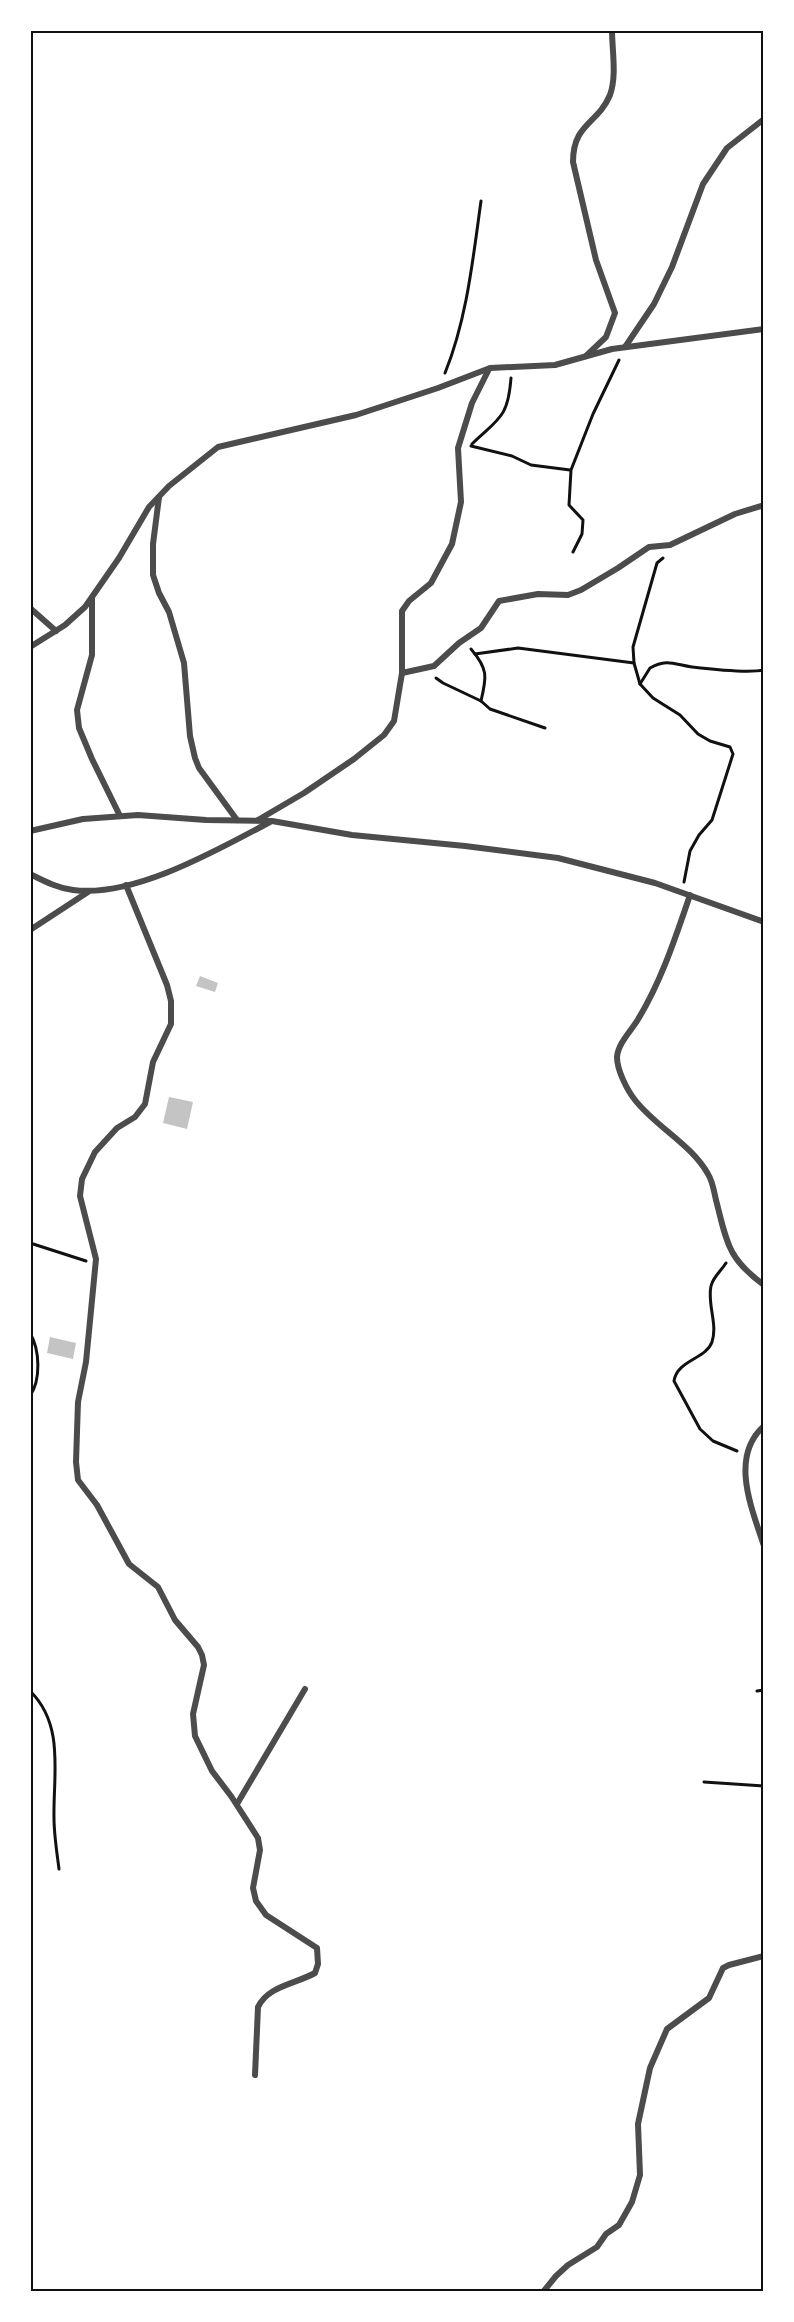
<svg xmlns="http://www.w3.org/2000/svg" width="794" height="2322" font-family="'DejaVu Sans',sans-serif">
	<style>
		.building { fill: #c4c4c4 }
		.lines { fill: none; stroke-linecap: round; stroke-linejoin: round }
		.path { stroke: #111; stroke-width: 3 }
		.minor { stroke: #4c4c4c; stroke-width: 6 }
		.neatline { fill: none; stroke: #111; stroke-width: 2 }
	</style>
	<rect width="100%" height="100%" fill="#fff"/>
	<g class="building">
		<polygon points="200,976 218,983 215,992 196,986"/>
		<polygon points="169,1097 193,1102 187,1129 163,1123"/>
		<polygon points="50,1337 76,1343 73,1359 47,1353"/>
	</g>
	<g class="lines">
		<g class="path">
			<path d="M445,373C467,319 473,258 481,201"/>
			<path d="M472,444C499,418 508,418 511,378"/>
			<polyline points="471,446 512,456 531,465 570,470"/>
			<polyline points="573,552 582,534 583,520 569,505 571,470 593,414 619,360"/>
			<polyline points="663,558 657,563 633,647 634,663 640,684 653,698 680,715 698,734 710,741 730,747 733,754 712,820 699,835 690,851 684,882"/>
			<path d="M471,649C488,669 487,676 481,701"/>
			<polyline points="475,654 518,648 634,663"/>
			<polyline points="436,678 443,683 481,701 490,709 545,728"/>
			<path d="M640,684L650,668C667,658 676,665 692,667C709,669 749,673 764,670"/>
			<polyline points="30,1243 86,1261"/>
			<path d="M726,1263C721,1271 713,1277 711,1286C707,1304 718,1324 712,1342C706,1359 677,1360 674,1381L700,1429L713,1441L737,1451"/>
			<path d="M30,1333C40,1350 41,1380 30,1396"/>
			<path d="M30,1691C65,1725 53,1775 54,1818C54,1835 57,1853 59,1869"/>
			<polyline points="757,1691 764,1690"/>
			<polyline points="704,1782 764,1786"/>
		</g>
		<g class="minor">
			<polyline points="625,347 654,304 672,267 703,184 727,148 764,119"/>
			<path d="M586,356L606,337L615,313L596,260L573,162C573,123 598,124 610,95C617,76 612,50 612,30"/>
			<polyline points="159,497 153,544 153,575 159,593 169,612 184,663 190,736 195,758 199,768 237,820"/>
			<polyline points="92,598 92,655 77,710 79,728 92,759 120,816"/>
			<polyline points="30,608 56,631"/>
			<polyline points="30,647 65,625 85,607 119,558 149,507 169,486 218,447 356,415 438,388 490,368 555,365 612,349 764,329"/>
			<polyline points="402,673 434,666 459,643 481,628 499,601 538,594 568,595 581,590 618,568 649,547 670,545 735,514 764,505"/>
			<polyline points="258,820 304,793 354,759 384,735 394,721 402,673 402,611 409,601 431,583 452,544 461,502 458,448 472,403 489,369"/>
			<polyline points="30,831 83,819 138,815 206,820 272,821 352,835 465,846 558,858 655,883 764,922"/>
			<path d="M30,874C44,881 57,888 73,890C134,898 217,850 270,822"/>
			<path d="M126,885L167,985L171,1001V1024L153,1062L145,1104L135,1117L117,1128L95,1152L82,1179L80,1196L96,1259L86,1362L78,1402L76,1462L78,1480L97,1505L129,1564L158,1587L175,1620L198,1647L202,1655L204,1665L193,1714L195,1736L212,1771L231,1796L258,1838L260,1850L253,1888L256,1901L266,1915L317,1948L318,1964L315,1973C295,1984 268,1986 258,2007L255,2075"/>
			<path d="M690,895C675,939 661,982 637,1021C630,1032 618,1044 617,1057C617,1070 627,1090 635,1100C656,1127 691,1144 708,1174C713,1182 714,1192 716,1200C727,1242 727,1258 764,1285"/>
			<polyline points="30,930 88,892"/>
			<path d="M764,1426C729,1457 752,1509 764,1546"/>
			<polyline points="237,1804 305,1689"/>
			<polyline points="543,2292 556,2276 568,2265 597,2247 606,2234 619,2225 632,2202 640,2175 638,2124 650,2068 667,2029 709,1998 723,1968 729,1965 764,1956"/>
		</g>
	</g>
	<rect width="794" height="2322" fill="none" stroke="#ffffff" stroke-width="63"/>
	<rect x="32" y="32" width="730" height="2258" class="neatline"/>
</svg>
